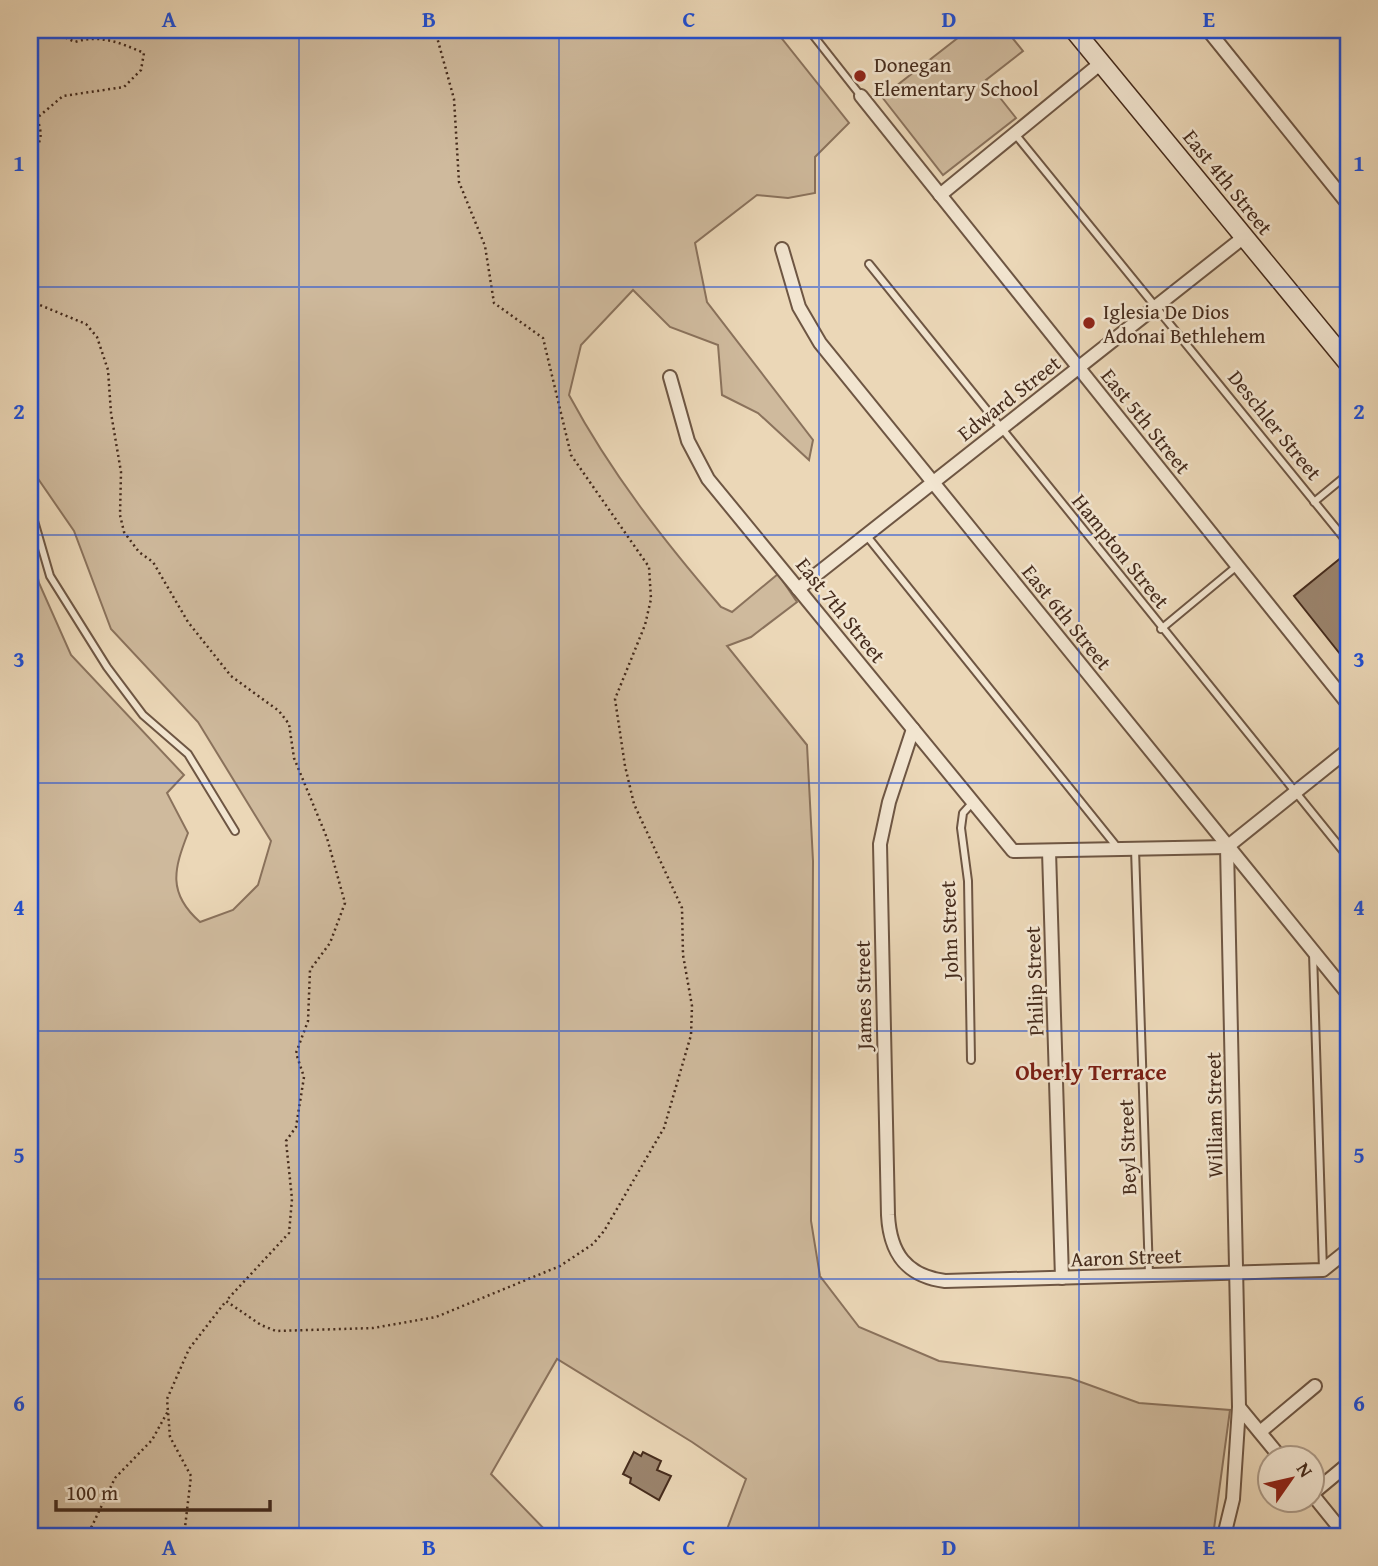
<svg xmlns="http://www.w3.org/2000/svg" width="1378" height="1566" font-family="'Gentium Book Plus',serif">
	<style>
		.green { fill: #cfba9d; stroke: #8a725c; stroke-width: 2 }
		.building { fill: #9b846d; stroke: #452b1c; stroke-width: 2 }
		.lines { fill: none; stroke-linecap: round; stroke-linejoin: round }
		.service-casing { stroke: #6e5643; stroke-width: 10 }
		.minor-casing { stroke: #6e5643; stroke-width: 16 }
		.secondary-casing { stroke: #452b1c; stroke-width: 21 }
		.path { stroke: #452b1c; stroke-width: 2.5; stroke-dasharray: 2 3.5; stroke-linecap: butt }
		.service { stroke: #f2e5d0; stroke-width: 6 }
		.minor { stroke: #f2e5d0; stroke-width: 12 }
		.secondary { stroke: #f2e5d0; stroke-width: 18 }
		.grid { fill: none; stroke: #1d4ed8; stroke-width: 2; stroke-opacity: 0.55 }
		.poi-dot { fill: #8f2418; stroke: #f2e5d0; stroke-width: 2.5 }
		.labels { text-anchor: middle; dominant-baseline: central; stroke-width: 5; stroke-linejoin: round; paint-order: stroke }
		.poi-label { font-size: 21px; fill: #452b1c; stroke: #f2e5d0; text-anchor: start }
		.street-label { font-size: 21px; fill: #452b1c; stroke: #f2e5d0 }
		.neighbourhood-label { font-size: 23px; font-weight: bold; fill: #7a1f14; stroke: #f2e5d0 }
		.neatline { fill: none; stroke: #1d4ed8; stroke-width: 2.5 }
		.grid-label { font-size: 23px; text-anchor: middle; font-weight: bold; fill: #1d4ed8 }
	</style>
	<rect width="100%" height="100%" fill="#ebd7b7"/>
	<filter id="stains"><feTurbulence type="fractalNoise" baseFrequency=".00286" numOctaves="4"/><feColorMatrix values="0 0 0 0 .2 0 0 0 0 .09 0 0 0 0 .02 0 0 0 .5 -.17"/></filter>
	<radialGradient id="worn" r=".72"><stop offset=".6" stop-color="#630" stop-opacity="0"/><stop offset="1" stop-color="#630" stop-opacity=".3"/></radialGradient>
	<g class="green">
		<path d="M30,30H775L849,123L815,157V193L788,198L757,195L695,243L707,302L813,440L809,460L758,413L722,395L718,345L670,327L633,290L581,345L569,395C611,473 664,541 721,607L732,612L778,574L797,602L751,637L727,646L807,745L813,861L811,1221L820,1276L859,1327L939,1361L1070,1378L1139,1403L1230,1410L1213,1536H734L726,1532L746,1479L692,1442L557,1359L491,1474L551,1536H30V542L39,583L71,655L184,775L167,793L188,833C174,869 167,893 200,922L233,910L258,885L271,841L198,722L111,629L74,531L30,467Z"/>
		<polygon points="968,30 1006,30 1023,51 986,80 1016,118 943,175 882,97"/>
	</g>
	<g class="building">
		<polygon points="1348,552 1348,597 1343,601 1348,608 1348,664 1294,596"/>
		<polygon points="634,1452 641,1456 643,1452 661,1461 657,1470 671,1476 659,1500 630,1483 631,1478 623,1474"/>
	</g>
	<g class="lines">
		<g class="service-casing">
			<g id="service">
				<polyline points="809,30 861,96"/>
				<polyline points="1338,30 1348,43"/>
				<polyline points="1015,134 1348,543"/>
				<polyline points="869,264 1348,857"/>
				<polyline points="1314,502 1348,474"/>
				<polyline points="30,507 50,576 107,667 143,715 188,754 235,831"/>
				<polyline points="866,535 1117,847"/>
				<polyline points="1161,629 1237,566"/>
				<polyline points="1135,849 1149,1274"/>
				<polyline points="1313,953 1323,1270"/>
				<polyline points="971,1060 968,881 961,828 963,813 973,802"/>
			</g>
		</g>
		<g class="minor-casing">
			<g id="minor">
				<polyline points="1208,30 1348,204"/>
				<polyline points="861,96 1348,704"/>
				<polyline points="940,195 1101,63"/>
				<polyline points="782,249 799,307 820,343 1348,994"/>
				<polyline points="670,377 688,441 708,479 1013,851 1227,847"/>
				<polyline points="798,589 1244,237"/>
				<path d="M913,729L889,802L880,844L888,1215C890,1253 906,1276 945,1281L1323,1270L1348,1250"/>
				<polyline points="1227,847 1348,750"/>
				<polyline points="1049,851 1062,1278"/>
				<polyline points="1239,1407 1281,1458"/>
				<polyline points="1260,1432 1315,1386"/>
				<polyline points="1312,1494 1346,1536"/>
				<polyline points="1312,1494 1348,1464"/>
				<polyline points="1224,1536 1233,1499 1239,1407 1227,847"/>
			</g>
		</g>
		<g class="secondary-casing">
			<polyline id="secondary" points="1074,30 1348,363"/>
		</g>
		<g class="path">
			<path d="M30,156C42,141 43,136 37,118L63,96L124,87L141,70L144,53C121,43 100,34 75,42L49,30"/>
			<polyline points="30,301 86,324 97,337 108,370 111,413 121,472 120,515 124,532 139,552 153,562 188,622 231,676 279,711 289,724 294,758 327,838 345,903 330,943 310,970 308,1021 296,1053 304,1077 296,1127 286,1141 292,1199 289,1233 226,1301"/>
			<polyline points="84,1536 92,1526 115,1478 152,1440 168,1411"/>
			<polyline points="184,1536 191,1476 170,1437 167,1399 189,1349 226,1301 261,1325 276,1331 373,1328 436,1317 560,1266 593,1244 604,1231 664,1128 691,1035 692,1006 683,955 682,908 634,804 625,766 615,699 645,625 651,599 649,567 571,455 543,338 494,303 485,246 459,182 454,99 435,30"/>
		</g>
		<use href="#service" class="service"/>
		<use href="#minor" class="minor"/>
		<use href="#secondary" class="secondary"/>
	</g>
	<path class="grid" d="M299,30V1536M559,30V1536M819,30V1536M1079,30V1536M30,287H1348M30,535H1348M30,783H1348M30,1031H1348M30,1279H1348"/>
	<g class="poi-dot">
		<circle cx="860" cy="76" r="7"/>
		<circle cx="1089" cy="323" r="7"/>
	</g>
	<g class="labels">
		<g class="poi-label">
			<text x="874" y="64">Donegan<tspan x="874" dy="24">Elementary School</tspan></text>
			<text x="1103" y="311">Iglesia De Dios<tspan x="1103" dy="24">Adonai Bethlehem</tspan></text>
		</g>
		<g class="street-label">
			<text transform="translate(1228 182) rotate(51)">East 4th Street</text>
			<text transform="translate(1009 398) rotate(-38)">Edward Street</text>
			<text transform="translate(1146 421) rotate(51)">East 5th Street</text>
			<text transform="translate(1275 425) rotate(51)">Deschler Street</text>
			<text transform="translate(1121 551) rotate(51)">Hampton Street</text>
			<text transform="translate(841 610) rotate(51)">East 7th Street</text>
			<text transform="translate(1067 617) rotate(51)">East 6th Street</text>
			<text transform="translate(949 930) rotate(-92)">John Street</text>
			<text transform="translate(1034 981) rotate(-92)">Philip Street</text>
			<text transform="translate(863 995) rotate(-91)">James Street</text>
			<text transform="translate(1214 1115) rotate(-91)">William Street</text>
			<text transform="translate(1127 1147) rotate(-92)">Beyl Street</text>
			<text transform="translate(1126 1257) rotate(-2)">Aaron Street</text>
		</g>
		<g class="neighbourhood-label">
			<text x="1091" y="1071">Oberly Terrace</text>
		</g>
	</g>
	<rect width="1378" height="1566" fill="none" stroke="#ebd7b7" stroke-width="77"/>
	<g transform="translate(1291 1479) rotate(56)"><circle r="33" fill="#f2e5d0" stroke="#ad9b88" stroke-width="2"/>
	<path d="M0-5L12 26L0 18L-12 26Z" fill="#8f2418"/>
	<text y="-10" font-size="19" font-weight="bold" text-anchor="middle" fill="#452b1c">N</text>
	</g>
	<path d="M56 1500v10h214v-10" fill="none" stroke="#452b1c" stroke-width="3.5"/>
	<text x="66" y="1500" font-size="21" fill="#452b1c" stroke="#f2e5d0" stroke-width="5" paint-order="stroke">100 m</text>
	<rect x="38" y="38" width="1302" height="1490" class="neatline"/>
	<g class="grid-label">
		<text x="169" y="27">A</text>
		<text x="429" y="27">B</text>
		<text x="689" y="27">C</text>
		<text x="949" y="27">D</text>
		<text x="1209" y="27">E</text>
		<text x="19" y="171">1</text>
		<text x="1359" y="171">1</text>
		<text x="19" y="419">2</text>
		<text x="1359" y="419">2</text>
		<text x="19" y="667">3</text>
		<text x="1359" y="667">3</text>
		<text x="19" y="915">4</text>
		<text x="1359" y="915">4</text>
		<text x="19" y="1163">5</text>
		<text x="1359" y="1163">5</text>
		<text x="19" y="1411">6</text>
		<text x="1359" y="1411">6</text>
		<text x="169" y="1555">A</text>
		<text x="429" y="1555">B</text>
		<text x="689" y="1555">C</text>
		<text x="949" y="1555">D</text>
		<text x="1209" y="1555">E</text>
	</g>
	<rect width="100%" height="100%" filter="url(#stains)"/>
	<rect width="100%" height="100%" fill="url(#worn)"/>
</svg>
